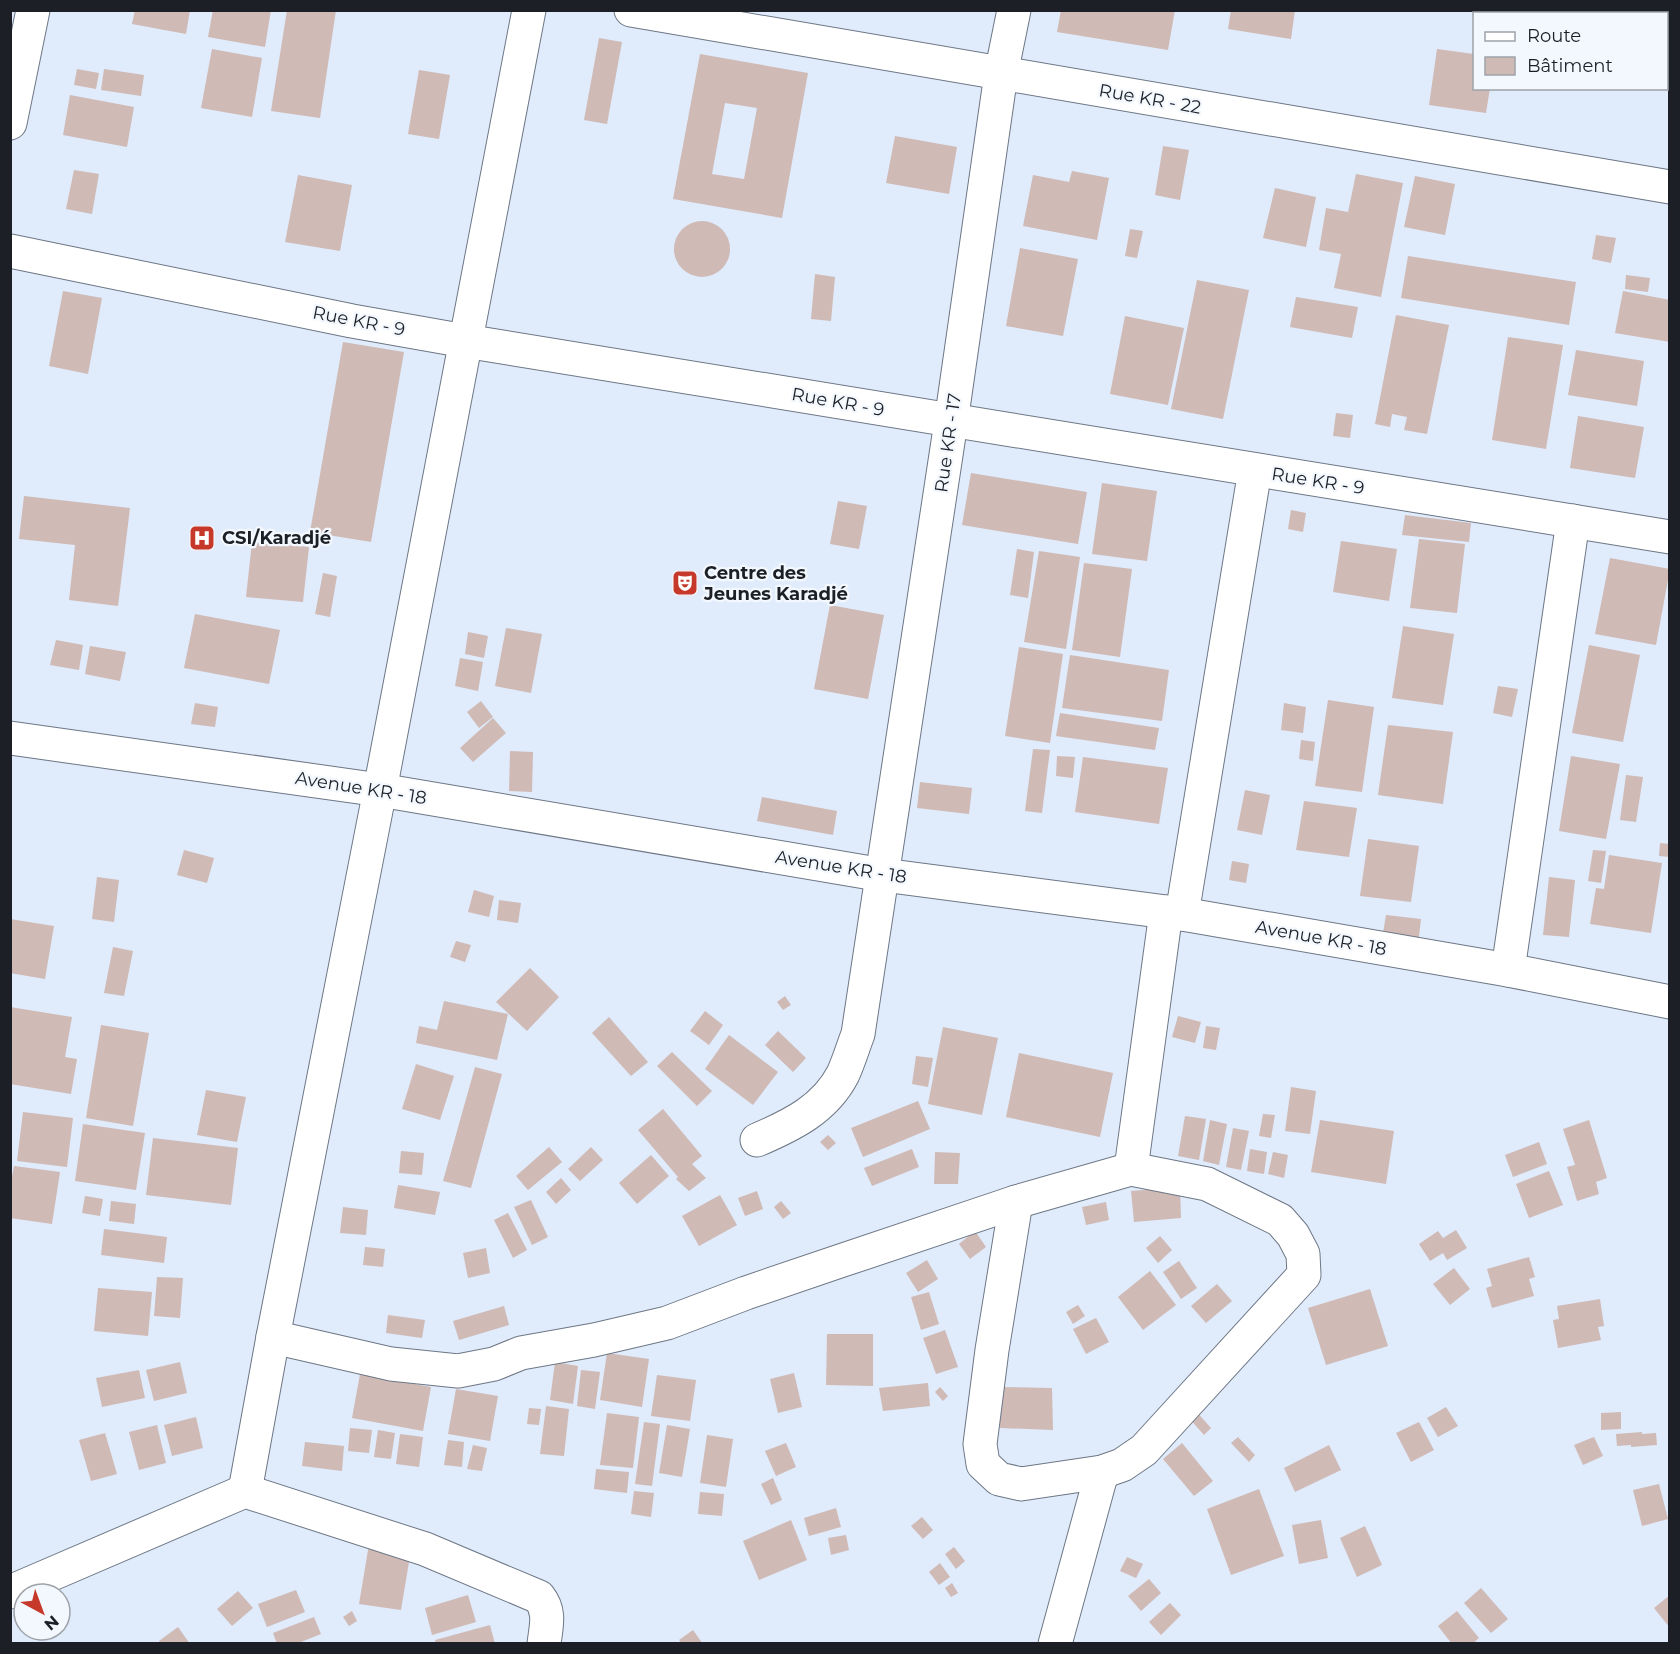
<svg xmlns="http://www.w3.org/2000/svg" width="1680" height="1654" font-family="Montserrat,sans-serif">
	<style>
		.building { fill: #cfbab6; fill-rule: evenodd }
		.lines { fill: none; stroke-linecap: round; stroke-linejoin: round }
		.minor-casing { stroke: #6d7785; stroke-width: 35 }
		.minor { stroke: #fff; stroke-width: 33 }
		.labels { text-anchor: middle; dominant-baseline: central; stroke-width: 4.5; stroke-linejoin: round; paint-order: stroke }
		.street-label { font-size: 18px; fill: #1c2026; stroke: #f3f8fe }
		.poi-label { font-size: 18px; font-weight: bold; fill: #1c2026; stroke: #f3f8fe; text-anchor: start }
	</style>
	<rect width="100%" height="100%" fill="#e0ebfb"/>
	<g class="building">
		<polygon points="135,10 190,10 186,34 132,24"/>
		<polygon points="213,10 271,10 265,47 208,37"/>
		<polygon points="287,10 336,10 320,118 271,111"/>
		<polygon points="1061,10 1175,10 1168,50 1057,32"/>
		<polygon points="1231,10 1295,10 1291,39 1228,29"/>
		<polygon points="1576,10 1631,10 1630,14 1576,14"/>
		<polygon points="599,38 622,42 607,124 584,120"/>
		<polygon points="212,49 262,58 252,117 201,108"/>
		<polygon points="1437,49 1474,54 1474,88 1490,88 1486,113 1429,105"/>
		<path d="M700,54L808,73L782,218L673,199ZM725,103L757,108L744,179L712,174Z"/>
		<polygon points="77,69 99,73 96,89 74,85"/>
		<polygon points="104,69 144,75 141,96 101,90"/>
		<polygon points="419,70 450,75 439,139 408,134"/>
		<polygon points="70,95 134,107 127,147 63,135"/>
		<polygon points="895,136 957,147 949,194 886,183"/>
		<polygon points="1163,146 1189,150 1180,200 1155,195"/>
		<polygon points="74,170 99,174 92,214 66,209"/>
		<polygon points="1072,171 1109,178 1097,240 1023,226 1033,175 1069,182"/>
		<polygon points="1356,174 1403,183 1381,297 1334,288 1341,254 1319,250 1326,208 1348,212"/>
		<polygon points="298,175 352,185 340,251 285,242"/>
		<polygon points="1415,176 1455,184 1445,235 1404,227"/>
		<polygon points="1275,188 1316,197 1306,247 1263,238"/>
		<circle cx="702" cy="249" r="28"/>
		<polygon points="1130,229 1143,231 1137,258 1125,256"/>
		<polygon points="1596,235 1616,238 1611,263 1592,259"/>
		<polygon points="1020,248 1078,259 1063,336 1006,326"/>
		<polygon points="1408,256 1576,282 1569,325 1401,298"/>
		<polygon points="815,274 835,277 831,321 811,319"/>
		<polygon points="1626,275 1650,278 1648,292 1625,289"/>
		<polygon points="1197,280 1249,290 1223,419 1171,409"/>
		<polygon points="63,291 102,298 88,374 49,366"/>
		<polygon points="1623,291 1670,300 1670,342 1615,333"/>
		<polygon points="1296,297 1358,307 1352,338 1290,327"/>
		<polygon points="1396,315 1449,325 1427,434 1404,430 1407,417 1392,414 1390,427 1375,424"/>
		<polygon points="1125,316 1184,328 1168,405 1110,394"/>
		<polygon points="1508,337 1563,345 1546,449 1492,440"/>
		<polygon points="343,342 404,352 371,542 310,532"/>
		<polygon points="1576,350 1644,361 1637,406 1568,395"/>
		<polygon points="1336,413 1353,415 1350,438 1333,436"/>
		<polygon points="1578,416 1644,427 1635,478 1570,468"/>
		<polygon points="971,473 1087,492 1078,544 962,525"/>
		<polygon points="1102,483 1157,491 1147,561 1092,554"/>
		<polygon points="24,496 130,508 118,606 69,600 75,545 19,539"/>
		<polygon points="838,501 867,506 859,549 830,544"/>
		<polygon points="1291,510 1306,513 1303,532 1288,529"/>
		<polygon points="1405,515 1471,523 1469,542 1402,535"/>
		<polygon points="1419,539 1465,544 1457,613 1410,608"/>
		<polygon points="1341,541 1397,549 1389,601 1333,592"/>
		<polygon points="252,542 309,547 303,602 246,597"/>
		<polygon points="1017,549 1034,552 1028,598 1010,595"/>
		<polygon points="1039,551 1080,557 1066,649 1024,642"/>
		<polygon points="1610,558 1670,569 1656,645 1595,634"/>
		<polygon points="1084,563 1132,569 1120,657 1072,650"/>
		<polygon points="323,573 337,576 330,617 315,614"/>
		<polygon points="830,605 884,615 868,699 814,689"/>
		<polygon points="195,614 280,630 269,684 184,668"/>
		<polygon points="1403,626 1454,634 1443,705 1392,698"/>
		<polygon points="506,628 542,634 531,693 495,686"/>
		<polygon points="468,632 488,636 484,658 465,654"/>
		<polygon points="56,640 83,645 79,670 50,665"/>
		<polygon points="1589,645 1640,655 1623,742 1572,733"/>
		<polygon points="90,646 126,652 120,681 85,674"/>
		<polygon points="1019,647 1063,654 1050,743 1005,736"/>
		<polygon points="1070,655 1169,670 1162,721 1062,708"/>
		<polygon points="460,658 483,662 478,691 455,686"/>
		<polygon points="1498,686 1518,689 1512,717 1493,713"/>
		<polygon points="1328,700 1374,707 1362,792 1315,786"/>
		<polygon points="481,701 493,717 479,728 467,712"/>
		<polygon points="195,703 218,707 215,727 191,724"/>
		<polygon points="1284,703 1306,707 1303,733 1281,730"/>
		<polygon points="1060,713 1159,728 1155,750 1056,736"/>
		<polygon points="493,718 506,733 473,762 460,748"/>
		<polygon points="1388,725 1453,732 1443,804 1378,795"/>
		<polygon points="1301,740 1315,742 1313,761 1299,759"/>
		<polygon points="1033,749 1050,750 1042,813 1025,811"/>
		<polygon points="510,751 533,752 532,792 509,791"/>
		<polygon points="1057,756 1075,757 1073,778 1056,776"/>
		<polygon points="1571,756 1620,764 1606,839 1559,831"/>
		<polygon points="1083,757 1168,768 1159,824 1075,812"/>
		<polygon points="1626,775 1643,777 1636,822 1620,820"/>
		<polygon points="920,782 972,788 969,814 917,808"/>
		<polygon points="1245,790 1270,795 1262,835 1237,830"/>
		<polygon points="762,797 837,811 833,835 757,821"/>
		<polygon points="1304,801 1357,808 1349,857 1296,850"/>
		<polygon points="1368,839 1419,846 1411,902 1360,896"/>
		<polygon points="1660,843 1670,844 1670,857 1659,856"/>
		<polygon points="184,850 214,858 207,883 177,875"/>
		<polygon points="1593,850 1606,851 1601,883 1588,881"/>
		<polygon points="1609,855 1662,863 1651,933 1590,924 1596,888 1604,889"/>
		<polygon points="1232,861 1249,864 1246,883 1229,880"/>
		<polygon points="97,877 119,880 114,922 92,919"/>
		<polygon points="1549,877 1575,880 1569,937 1543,935"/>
		<polygon points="474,890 494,896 489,917 468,912"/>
		<polygon points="499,900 521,903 518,923 497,920"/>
		<polygon points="1386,915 1421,919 1418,945 1382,939"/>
		<polygon points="10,919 54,926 45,979 10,973"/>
		<polygon points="456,941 471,945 465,962 450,957"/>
		<polygon points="113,947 133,951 124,996 104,993"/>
		<polygon points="530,968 559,997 527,1031 496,1002"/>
		<polygon points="785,996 791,1005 783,1010 777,1002"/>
		<polygon points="444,1001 508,1014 497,1060 416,1043 419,1026 437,1030"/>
		<polygon points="10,1007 72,1017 65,1057 77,1059 71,1094 10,1084"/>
		<polygon points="705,1011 723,1025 709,1045 690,1031"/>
		<polygon points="1178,1016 1201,1022 1195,1043 1172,1037"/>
		<polygon points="609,1017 648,1062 631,1076 592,1033"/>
		<polygon points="101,1025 149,1033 133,1126 86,1118"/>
		<polygon points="1206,1026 1220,1028 1216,1050 1203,1048"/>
		<polygon points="943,1027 998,1038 982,1115 928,1104"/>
		<polygon points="778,1031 806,1058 793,1072 765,1045"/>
		<polygon points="729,1035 778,1072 753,1105 705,1069"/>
		<polygon points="672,1052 712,1091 697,1106 657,1066"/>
		<polygon points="1019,1053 1113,1073 1100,1137 1006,1117"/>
		<polygon points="916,1056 933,1058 928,1087 912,1084"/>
		<polygon points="416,1064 454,1076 440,1120 402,1109"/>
		<polygon points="475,1067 502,1074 471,1188 443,1181"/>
		<polygon points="1291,1087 1316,1091 1310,1134 1285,1131"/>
		<polygon points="206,1090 246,1097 237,1142 197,1135"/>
		<polygon points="918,1101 930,1129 863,1157 851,1128"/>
		<polygon points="663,1109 702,1156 692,1164 706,1178 689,1191 676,1179 678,1177 638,1130"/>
		<polygon points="23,1112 73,1118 67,1167 17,1161"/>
		<polygon points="1263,1114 1275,1115 1271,1138 1259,1136"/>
		<polygon points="1185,1116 1206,1119 1199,1160 1178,1156"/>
		<polygon points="1210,1120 1227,1124 1219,1165 1203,1161"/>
		<polygon points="1320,1120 1394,1131 1386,1184 1311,1172"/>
		<polygon points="1589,1120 1607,1178 1596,1182 1599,1194 1577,1201 1567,1167 1575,1165 1563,1129"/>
		<polygon points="83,1124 145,1133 136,1190 75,1181"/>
		<polygon points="1233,1128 1249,1131 1241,1170 1226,1167"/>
		<polygon points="828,1135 836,1143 828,1150 820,1142"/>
		<polygon points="153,1138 238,1148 231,1205 146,1195"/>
		<polygon points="1539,1142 1547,1164 1513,1177 1505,1155"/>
		<polygon points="549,1147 562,1162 528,1190 516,1176"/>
		<polygon points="591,1147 603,1160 580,1181 568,1169"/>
		<polygon points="912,1149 919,1167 872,1186 864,1168"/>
		<polygon points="1250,1149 1267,1152 1264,1174 1247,1171"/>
		<polygon points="401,1151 424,1153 422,1175 399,1173"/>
		<polygon points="935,1152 960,1153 958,1184 934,1184"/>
		<polygon points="1273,1152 1288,1155 1284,1178 1268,1174"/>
		<polygon points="651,1155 669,1176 637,1204 619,1183"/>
		<polygon points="14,1166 60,1172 52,1224 10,1218 10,1187"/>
		<polygon points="1549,1171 1563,1205 1529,1218 1516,1184"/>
		<polygon points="561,1178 571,1190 556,1204 546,1192"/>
		<polygon points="398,1185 440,1192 435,1215 394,1208"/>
		<polygon points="1180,1187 1181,1218 1134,1222 1131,1191"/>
		<polygon points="757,1191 763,1209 745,1216 738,1198"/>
		<polygon points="720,1195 737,1225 699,1246 682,1216"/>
		<polygon points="85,1196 103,1199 100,1216 82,1213"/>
		<polygon points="531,1200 548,1237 532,1245 514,1207"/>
		<polygon points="111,1201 136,1204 134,1224 109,1221"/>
		<polygon points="781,1201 791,1213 783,1219 774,1207"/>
		<polygon points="1106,1202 1109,1220 1086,1225 1082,1207"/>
		<polygon points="343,1207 368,1210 366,1235 340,1233"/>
		<polygon points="508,1213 527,1250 513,1258 494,1220"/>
		<polygon points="104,1229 167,1237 164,1263 101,1255"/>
		<polygon points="1456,1230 1467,1248 1447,1260 1443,1253 1430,1261 1419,1244 1438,1231 1443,1238"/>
		<polygon points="975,1231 986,1247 970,1259 959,1244"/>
		<polygon points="1160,1236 1172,1250 1158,1263 1146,1248"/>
		<polygon points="365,1247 385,1249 383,1267 363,1265"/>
		<polygon points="486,1248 490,1273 468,1278 463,1253"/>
		<polygon points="1529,1257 1535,1277 1529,1279 1534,1296 1492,1308 1486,1288 1492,1286 1487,1269"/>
		<polygon points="927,1260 938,1279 918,1292 906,1273"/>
		<polygon points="1179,1261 1197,1288 1181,1299 1163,1272"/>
		<polygon points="1454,1268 1470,1289 1450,1305 1433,1284"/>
		<polygon points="1150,1271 1176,1305 1143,1330 1118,1297"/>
		<polygon points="157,1277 183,1278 180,1318 154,1316"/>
		<polygon points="1217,1284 1232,1301 1206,1323 1191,1306"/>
		<polygon points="98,1288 152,1292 148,1336 94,1331"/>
		<polygon points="1370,1289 1388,1346 1326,1365 1308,1308"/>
		<polygon points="929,1292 939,1324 921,1330 911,1297"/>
		<polygon points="1600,1299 1604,1326 1598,1327 1601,1340 1558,1348 1553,1320 1559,1319 1557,1306"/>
		<polygon points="1078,1305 1085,1316 1073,1324 1066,1312"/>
		<polygon points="504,1306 509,1325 459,1340 453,1321"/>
		<polygon points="388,1315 425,1320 422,1338 386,1333"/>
		<polygon points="1096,1318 1109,1342 1086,1354 1073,1329"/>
		<polygon points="945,1330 958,1367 936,1374 923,1338"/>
		<polygon points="827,1334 873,1334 873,1386 826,1385"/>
		<polygon points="607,1353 649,1359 642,1407 600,1400"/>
		<polygon points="180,1362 187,1393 154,1401 146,1370"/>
		<polygon points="555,1362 578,1366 573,1404 550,1400"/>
		<polygon points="139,1370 145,1398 102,1407 96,1378"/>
		<polygon points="581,1370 600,1372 595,1409 577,1406"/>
		<polygon points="794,1373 802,1407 778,1413 770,1379"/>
		<polygon points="360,1374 431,1387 423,1431 352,1418"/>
		<polygon points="657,1375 696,1380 690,1421 651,1416"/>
		<polygon points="928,1383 930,1406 883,1411 879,1388"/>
		<polygon points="940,1387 948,1396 943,1401 935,1392"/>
		<polygon points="998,1387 1052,1388 1053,1430 1000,1428"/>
		<polygon points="456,1389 498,1396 490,1441 448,1434"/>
		<polygon points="546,1406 569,1409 564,1456 540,1454"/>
		<polygon points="1446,1407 1458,1426 1438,1437 1427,1418"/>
		<polygon points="529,1408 541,1409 539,1425 527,1424"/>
		<polygon points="1194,1409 1211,1428 1204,1435 1187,1416"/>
		<polygon points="1621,1412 1621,1429 1601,1430 1601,1413"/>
		<polygon points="607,1413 639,1417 633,1468 600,1465"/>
		<polygon points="196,1417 203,1448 172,1456 164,1425"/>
		<polygon points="644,1422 660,1424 652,1486 635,1484"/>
		<polygon points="1419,1422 1434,1450 1411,1462 1396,1433"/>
		<polygon points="157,1425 166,1463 139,1470 129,1432"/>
		<polygon points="667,1425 690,1429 682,1477 659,1473"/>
		<polygon points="350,1428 372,1430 369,1453 348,1451"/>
		<polygon points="378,1430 395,1433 391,1459 374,1457"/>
		<polygon points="1642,1432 1642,1434 1656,1433 1657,1445 1631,1447 1631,1445 1617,1446 1616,1434"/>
		<polygon points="105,1433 117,1474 91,1481 79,1440"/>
		<polygon points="400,1434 423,1437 419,1467 396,1464"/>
		<polygon points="707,1435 733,1439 726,1487 700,1483"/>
		<polygon points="1238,1437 1255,1455 1249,1462 1231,1443"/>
		<polygon points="1594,1437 1603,1456 1583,1465 1574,1445"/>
		<polygon points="448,1440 464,1442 462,1467 444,1465"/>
		<polygon points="305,1442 344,1446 342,1471 302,1466"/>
		<polygon points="786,1443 796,1467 776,1476 765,1451"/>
		<polygon points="1182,1443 1213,1481 1194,1496 1163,1459"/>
		<polygon points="473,1445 487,1448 482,1471 467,1469"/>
		<polygon points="1329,1445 1341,1470 1295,1492 1284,1468"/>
		<polygon points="596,1469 629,1472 627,1493 594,1489"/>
		<polygon points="773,1478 782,1500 771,1505 761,1484"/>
		<polygon points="1659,1484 1668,1519 1642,1526 1633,1490"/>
		<polygon points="1259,1489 1284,1556 1231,1575 1207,1509"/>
		<polygon points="634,1491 654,1493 651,1517 631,1514"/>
		<polygon points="700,1492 724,1494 722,1516 698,1514"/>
		<polygon points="836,1508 841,1527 809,1536 804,1518"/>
		<polygon points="922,1517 933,1530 923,1539 911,1526"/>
		<polygon points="791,1520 807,1560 759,1580 743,1541"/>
		<polygon points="1321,1520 1328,1558 1299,1564 1292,1525"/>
		<polygon points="1365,1526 1382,1565 1357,1577 1340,1538"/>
		<polygon points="846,1535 849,1550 831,1555 828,1538"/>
		<polygon points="369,1544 411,1550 401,1610 359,1604"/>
		<polygon points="954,1547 965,1561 956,1569 945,1554"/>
		<polygon points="1127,1557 1143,1564 1136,1578 1120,1571"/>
		<polygon points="940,1563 950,1577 939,1585 929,1572"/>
		<polygon points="1149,1579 1161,1593 1141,1611 1128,1596"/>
		<polygon points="952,1583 958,1593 951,1597 945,1588"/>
		<polygon points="1481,1588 1508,1619 1491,1633 1464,1603"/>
		<polygon points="296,1590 305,1612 267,1627 258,1604"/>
		<polygon points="238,1591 253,1608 232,1626 217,1609"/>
		<polygon points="468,1595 476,1622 432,1635 425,1608"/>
		<polygon points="1670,1595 1670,1628 1654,1608"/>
		<polygon points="1170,1603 1181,1615 1161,1635 1149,1622"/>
		<polygon points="352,1611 357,1621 349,1626 343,1617"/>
		<polygon points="1457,1611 1479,1638 1472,1644 1452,1644 1438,1626"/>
		<polygon points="314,1617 321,1634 296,1644 277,1644 273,1633"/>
		<polygon points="490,1625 495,1644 436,1644 435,1640"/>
		<polygon points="178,1627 190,1644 161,1644 159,1641"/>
		<polygon points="693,1630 703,1644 682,1644 679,1640"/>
	</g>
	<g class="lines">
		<g class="minor-casing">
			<g id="minor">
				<polyline points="631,10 1670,187"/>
				<polyline points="10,123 33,10"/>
				<polyline points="10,251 352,321 465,341 1670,537"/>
				<polyline points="10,738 380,790 883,875 1182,914 1508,970 1670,1002"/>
				<polyline points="1182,914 1255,470"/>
				<polyline points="1508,970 1573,521"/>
				<path d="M757,1140C792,1125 825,1109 843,1074C849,1061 853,1047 858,1034L951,422L1001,74L1014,10"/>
				<polyline points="1016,1202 992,1350 980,1444 983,1464 999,1479 1021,1484 1102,1472 1122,1465 1144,1450 1304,1275 1303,1254 1293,1235 1280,1220 1207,1184 1131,1169"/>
				<polyline points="273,1337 391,1364 458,1371 494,1364 521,1353 594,1340 667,1323 746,1293 840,1261 1016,1202 1131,1169 1166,912"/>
				<polyline points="245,1491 273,1337 380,790 529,10"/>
				<path d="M10,1592L245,1491L425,1549L539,1597C551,1612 546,1626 544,1644"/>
				<polyline points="1055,1644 1102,1472"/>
			</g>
		</g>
		<use href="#minor" class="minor"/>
	</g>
	<defs>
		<g id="hospital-square" transform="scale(1.35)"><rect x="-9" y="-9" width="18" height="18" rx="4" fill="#c6392a" stroke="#f3f8fe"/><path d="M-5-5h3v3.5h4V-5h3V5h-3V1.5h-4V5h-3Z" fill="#fff"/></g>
		<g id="theatre-square" transform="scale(1.35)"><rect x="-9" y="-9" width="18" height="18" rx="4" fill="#c6392a" stroke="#f3f8fe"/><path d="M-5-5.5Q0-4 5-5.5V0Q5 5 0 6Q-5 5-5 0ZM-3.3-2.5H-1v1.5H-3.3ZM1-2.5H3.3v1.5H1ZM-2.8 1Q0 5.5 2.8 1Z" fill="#fff"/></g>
	</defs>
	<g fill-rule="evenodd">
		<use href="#hospital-square" x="202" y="538"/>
		<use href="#theatre-square" x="685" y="583"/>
	</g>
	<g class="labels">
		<g class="street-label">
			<text transform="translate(1150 99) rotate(10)">Rue KR - 22</text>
			<text transform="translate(359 321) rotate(11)">Rue KR - 9</text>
			<text transform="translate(838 402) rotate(10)">Rue KR - 9</text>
			<text transform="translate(948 443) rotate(-82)">Rue KR - 17</text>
			<text transform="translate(1318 481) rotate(9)">Rue KR - 9</text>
			<text transform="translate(361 788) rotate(9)">Avenue KR - 18</text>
			<text transform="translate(841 867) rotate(9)">Avenue KR - 18</text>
			<text transform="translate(1321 938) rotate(10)">Avenue KR - 18</text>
		</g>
		<g class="poi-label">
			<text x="222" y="538">CSI/Karadjé</text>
			<text x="704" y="573">Centre des<tspan x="704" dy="21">Jeunes Karadjé</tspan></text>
		</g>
	</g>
	<rect width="1680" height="1654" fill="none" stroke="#1c2026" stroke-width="24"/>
	<rect x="1473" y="12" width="195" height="78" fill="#f3f8fe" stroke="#9da2a8" stroke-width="1.5"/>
	<rect x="1485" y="32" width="30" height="9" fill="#ffffff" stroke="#9da2a8" stroke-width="1.5"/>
	<text x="1527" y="42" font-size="18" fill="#1c2026">Route</text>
	<rect x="1485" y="57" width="30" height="18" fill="#cfbab6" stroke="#9da2a8" stroke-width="1.5"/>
	<text x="1527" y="72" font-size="18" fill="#1c2026">Bâtiment</text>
	<g transform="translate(42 1612) rotate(139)"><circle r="28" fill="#f3f8fe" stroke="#9da2a8" stroke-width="1.5"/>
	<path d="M0-4.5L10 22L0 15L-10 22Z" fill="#c6392a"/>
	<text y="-9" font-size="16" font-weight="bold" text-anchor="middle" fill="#1c2026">N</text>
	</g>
</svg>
